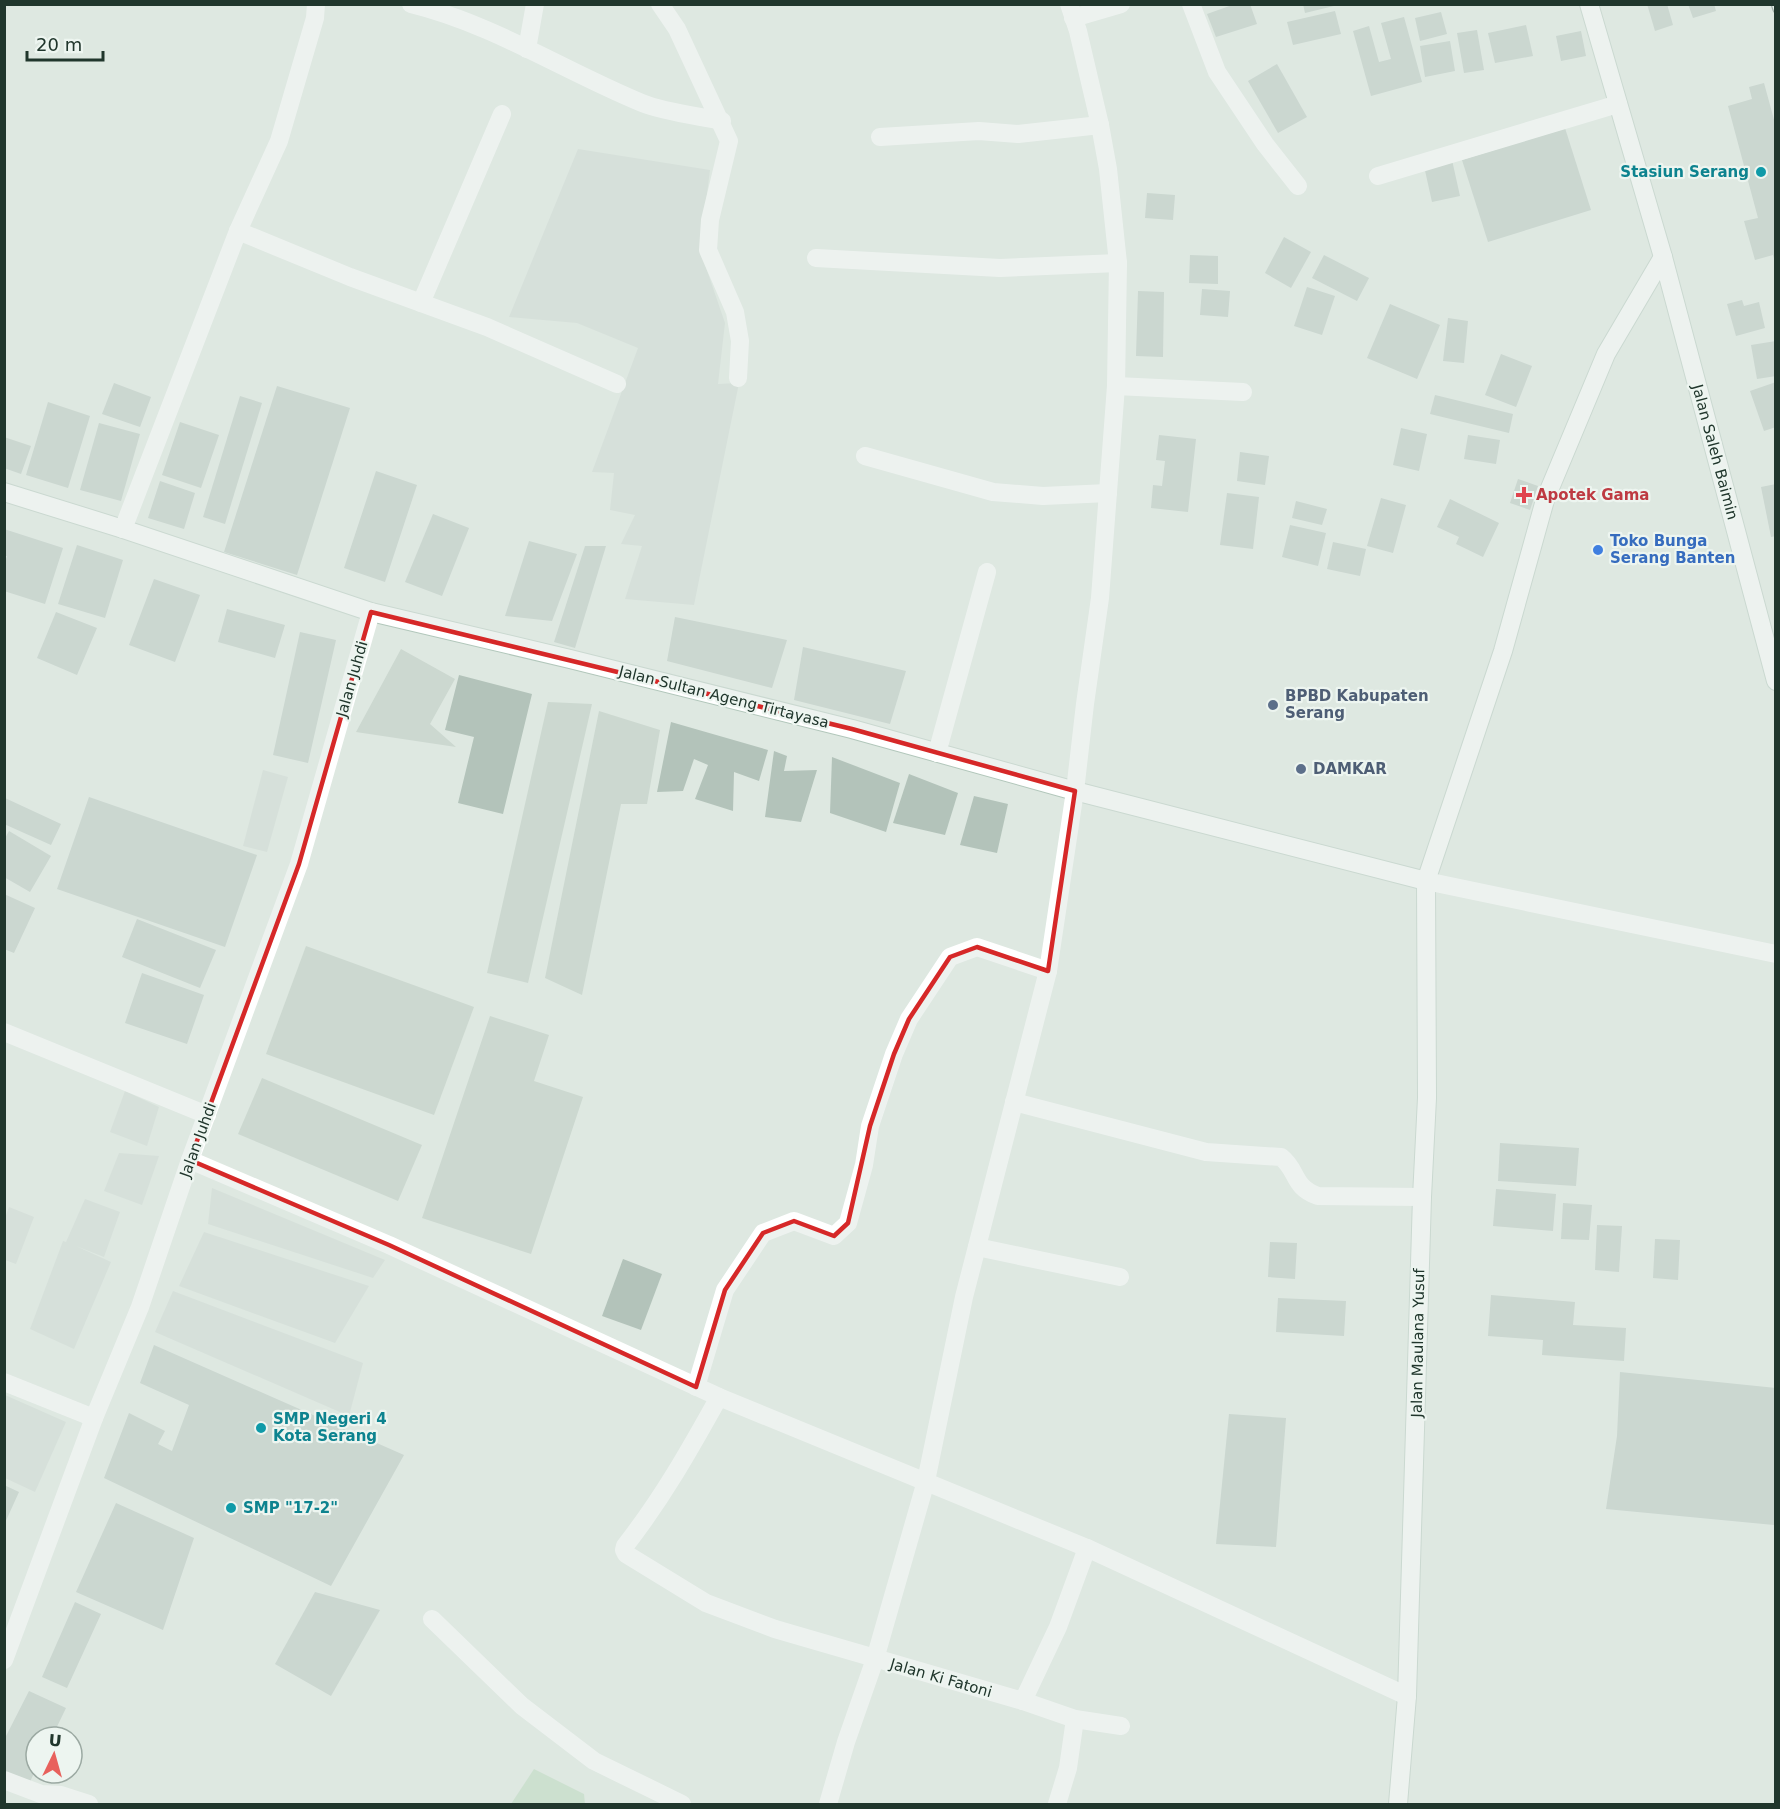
<svg xmlns="http://www.w3.org/2000/svg" width="1780" height="1809" font-family="'DejaVu Sans',sans-serif">
	<style>
		.built { fill: #ccd8d0 }
		.green { fill: #b7d8b9 }
		.building { fill: #b3c3ba }
		.lines { fill: none; stroke-linecap: round; stroke-linejoin: round }
		.secondary-casing { stroke: #b2c7bb; stroke-width: 20 }
		.street { stroke: #fff; stroke-width: 18 }
		.secondary { stroke: #fff; stroke-width: 18 }
		.rail-casing { stroke: #5a7267; stroke-width: 7 }
		.rail { stroke: #edf5f0; stroke-width: 4.5; stroke-dasharray: 14; stroke-linecap: butt }
		.marked { fill: none; stroke: #d62828; stroke-width: 4.5; stroke-linejoin: round }
		.culture-dot { fill: #0f9aa8; stroke: #edf5f0; stroke-width: 2 }
		.health-dot { fill: #e0444e; stroke: #edf5f0; stroke-width: 2 }
		.shop-dot { fill: #3f7fe0; stroke: #edf5f0; stroke-width: 2 }
		.service-dot { fill: #5c6f8a; stroke: #edf5f0; stroke-width: 2 }
		.labels { text-anchor: middle; dominant-baseline: central; stroke-width: 4.5; stroke-linejoin: round; paint-order: stroke }
		.culture-label { font-size: 15px; font-weight: bold; fill: #0d838f; stroke: #edf5f0; text-anchor: start }
		.street-label { font-size: 15px; fill: #20362c; stroke: #edf5f0 }
		.health-label { font-size: 15px; font-weight: bold; fill: #be3a42; stroke: #edf5f0; text-anchor: start }
		.shop-label { font-size: 15px; font-weight: bold; fill: #366cbe; stroke: #edf5f0; text-anchor: start }
		.service-label { font-size: 15px; font-weight: bold; fill: #4e5e75; stroke: #edf5f0; text-anchor: start }
	</style>
	<rect width="100%" height="100%" fill="#dee8e1"/>
	<g class="built">
		<polygon points="578,149 710,170 700,250 725,323 718,384 739,383 694,605 625,599 642,546 621,544 635,515 610,510 614,473 592,472 638,348 577,323 509,317"/>
		<polygon points="401,649 455,679 430,724 456,747 356,732"/>
		<polygon points="548,702 592,704 528,983 487,973"/>
		<polygon points="599,711 660,730 647,804 621,804 582,995 545,978"/>
		<polygon points="263,770 288,777 267,852 243,846"/>
		<polygon points="306,946 474,1007 434,1115 266,1054"/>
		<polygon points="490,1016 549,1035 534,1081 583,1097 531,1254 422,1218"/>
		<polygon points="262,1078 422,1145 398,1201 238,1134"/>
		<polygon points="125,1091 159,1107 147,1146 110,1132"/>
		<polygon points="119,1153 159,1156 142,1205 104,1191"/>
		<polygon points="212,1188 385,1260 373,1278 208,1224"/>
		<polygon points="85,1199 120,1212 104,1257 76,1246 111,1262 74,1349 30,1329 63,1241 66,1242"/>
		<polygon points="9,1207 34,1217 16,1264 5,1260 5,1218"/>
		<polygon points="204,1232 369,1286 335,1343 179,1286"/>
		<polygon points="173,1291 363,1363 349,1416 155,1332"/>
		<polygon points="5,1395 66,1422 35,1492 5,1478"/>
	</g>
	<polygon class="green" points="534,1769 584,1794 585,1804 511,1804"/>
	<g class="building">
		<polygon points="1235,4 1250,4 1257,24 1216,37 1207,14"/>
		<polygon points="1303,4 1338,4 1338,5 1305,13"/>
		<polygon points="1647,4 1667,4 1673,25 1655,31"/>
		<polygon points="1688,4 1714,4 1716,11 1693,18"/>
		<polygon points="1335,11 1341,34 1293,45 1287,22"/>
		<polygon points="1441,12 1447,34 1420,41 1415,18"/>
		<polygon points="1404,17 1422,82 1371,96 1353,31 1369,26 1379,62 1391,59 1381,23"/>
		<polygon points="1526,25 1533,56 1495,63 1488,33"/>
		<polygon points="1477,30 1484,70 1464,73 1457,33"/>
		<polygon points="1581,31 1586,56 1561,61 1556,36"/>
		<polygon points="1450,41 1455,71 1425,77 1420,46"/>
		<polygon points="1277,64 1307,117 1278,133 1248,81"/>
		<polygon points="1764,83 1776,127 1775,262 1773,255 1755,260 1744,221 1758,218 1728,106 1752,99 1749,87"/>
		<polygon points="1565,128 1591,210 1488,242 1462,160"/>
		<polygon points="1452,160 1460,196 1432,202 1424,166"/>
		<polygon points="1147,193 1175,195 1173,220 1145,218"/>
		<polygon points="1284,237 1311,252 1291,288 1265,273"/>
		<polygon points="1190,255 1218,256 1218,284 1189,283"/>
		<polygon points="1324,255 1369,278 1357,301 1312,278"/>
		<polygon points="1307,287 1335,296 1322,335 1294,326"/>
		<polygon points="1202,289 1230,291 1228,317 1200,315"/>
		<polygon points="1138,291 1164,292 1163,357 1136,356"/>
		<polygon points="1742,300 1744,306 1759,302 1765,328 1736,336 1727,304"/>
		<polygon points="1390,304 1440,325 1417,379 1367,358"/>
		<polygon points="1448,318 1468,321 1464,363 1443,361"/>
		<polygon points="1776,341 1776,376 1757,379 1751,345"/>
		<polygon points="1501,354 1532,366 1516,407 1485,395"/>
		<polygon points="1776,382 1776,427 1764,431 1750,391"/>
		<polygon points="114,383 151,397 140,427 102,414"/>
		<polygon points="277,386 350,408 297,575 224,552"/>
		<polygon points="1435,395 1513,414 1509,433 1430,414"/>
		<polygon points="240,396 262,403 225,524 203,517"/>
		<polygon points="48,402 90,416 68,488 26,475"/>
		<polygon points="180,422 219,435 201,488 162,475"/>
		<polygon points="99,423 140,434 121,501 80,490"/>
		<polygon points="1401,428 1427,434 1419,471 1393,465"/>
		<polygon points="1159,435 1196,439 1188,512 1151,508 1153,485 1162,486 1165,461 1156,460"/>
		<polygon points="1468,435 1500,440 1496,464 1464,459"/>
		<polygon points="4,437 31,446 21,474 4,468"/>
		<polygon points="1240,452 1269,456 1265,485 1237,481"/>
		<polygon points="376,471 417,485 385,582 344,568"/>
		<polygon points="1518,479 1538,486 1530,510 1510,503"/>
		<polygon points="160,481 195,493 184,529 148,518"/>
		<polygon points="1776,484 1776,536 1771,537 1761,487"/>
		<polygon points="1227,493 1259,497 1253,549 1220,545"/>
		<polygon points="1381,498 1406,505 1393,553 1367,546"/>
		<polygon points="1450,499 1499,523 1483,557 1456,544 1459,537 1437,527"/>
		<polygon points="1296,501 1327,509 1322,525 1292,518"/>
		<polygon points="433,514 469,528 442,596 405,582"/>
		<polygon points="1290,525 1326,533 1318,566 1282,557"/>
		<polygon points="4,529 63,548 45,604 4,591 4,565 7,556 4,556"/>
		<polygon points="529,541 577,554 552,621 505,616"/>
		<polygon points="1333,542 1366,549 1360,576 1327,569"/>
		<polygon points="77,545 123,560 105,618 58,604"/>
		<polygon points="585,546 606,546 575,648 554,642"/>
		<polygon points="154,579 200,595 175,662 129,645"/>
		<polygon points="227,609 285,625 275,658 218,642"/>
		<polygon points="56,612 97,628 77,675 37,658"/>
		<polygon points="675,617 787,640 772,688 667,661"/>
		<polygon points="300,632 336,640 308,763 273,755"/>
		<polygon points="803,647 906,671 890,724 794,700"/>
		<polygon points="459,675 532,694 503,814 458,803 474,737 445,730"/>
		<polygon points="671,722 768,750 759,781 734,772 733,811 695,799 708,765 694,759 683,791 657,792"/>
		<polygon points="774,751 787,756 784,771 817,770 801,822 765,817"/>
		<polygon points="832,757 900,783 886,832 830,813"/>
		<polygon points="909,774 958,793 945,835 893,823"/>
		<polygon points="974,796 1008,804 997,853 960,845"/>
		<polygon points="89,797 257,855 225,947 57,889"/>
		<polygon points="5,798 61,824 51,845 4,824"/>
		<polygon points="9,831 51,856 30,892 4,877 4,840"/>
		<polygon points="4,894 35,908 14,953 4,949"/>
		<polygon points="137,919 216,950 200,988 122,957"/>
		<polygon points="142,973 204,995 187,1044 125,1023"/>
		<polygon points="1500,1143 1579,1148 1576,1186 1498,1181"/>
		<polygon points="1496,1189 1556,1194 1553,1231 1493,1226"/>
		<polygon points="1563,1203 1592,1205 1589,1240 1561,1239"/>
		<polygon points="1597,1225 1622,1226 1619,1272 1595,1270"/>
		<polygon points="1655,1239 1680,1240 1678,1280 1653,1278"/>
		<polygon points="1270,1242 1297,1243 1295,1279 1268,1277"/>
		<polygon points="623,1259 662,1274 641,1330 602,1316"/>
		<polygon points="1491,1295 1575,1302 1573,1325 1626,1328 1624,1361 1542,1355 1543,1340 1488,1336"/>
		<polygon points="1278,1298 1346,1301 1344,1336 1276,1332"/>
		<polygon points="154,1345 404,1455 331,1586 104,1478 129,1413 165,1431 158,1444 172,1451 189,1405 140,1383"/>
		<polygon points="1620,1372 1776,1388 1776,1507 1774,1525 1606,1509 1617,1436"/>
		<polygon points="1229,1414 1286,1418 1276,1547 1216,1544"/>
		<polygon points="4,1485 19,1492 4,1525"/>
		<polygon points="116,1503 194,1538 163,1630 76,1592"/>
		<polygon points="315,1592 380,1610 331,1696 275,1664"/>
		<polygon points="75,1602 101,1614 67,1688 42,1677"/>
		<polygon points="29,1691 66,1708 52,1737 36,1737 36,1769 28,1786 4,1775 4,1740"/>
	</g>
	<g class="lines">
		<g class="secondary-casing">
			<g id="secondary">
				<polyline points="1589,4 1663,257 1776,681"/>
				<polyline points="4,492 123,529 371,612 570,659 852,729 1075,791 1426,881"/>
				<polyline points="1398,1804 1407,1696 1422,1197 1427,1098 1426,881 1503,651 1545,500 1606,354 1663,257"/>
			</g>
		</g>
		<g class="street">
			<path d="M411,4C493,24 564,71 642,103C664,112 698,116 722,121"/>
			<polyline points="660,4 677,29 729,141 710,220 708,250 735,312 740,341 738,378"/>
			<polyline points="1191,4 1217,72 1265,144 1298,186"/>
			<polyline points="1073,18 1121,4"/>
			<polyline points="527,49 535,4"/>
			<polyline points="880,137 979,131 1018,134 1100,125"/>
			<polyline points="1378,176 1618,104"/>
			<polyline points="238,231 350,277 487,327 617,384"/>
			<polyline points="816,258 1000,268 1118,263"/>
			<polyline points="421,303 502,114"/>
			<polyline points="1116,386 1243,392"/>
			<polyline points="865,456 993,492 1043,496 1108,493"/>
			<polyline points="123,529 238,231 279,141 315,18 316,4"/>
			<polyline points="937,753 987,572"/>
			<polyline points="1426,881 1776,954"/>
			<polyline points="4,1032 207,1115"/>
			<path d="M1014,1102L1206,1152L1281,1157C1298,1170 1292,1187 1318,1196L1422,1197"/>
			<polyline points="190,1160 389,1245 719,1397 1087,1548 1407,1696"/>
			<polyline points="977,1247 1120,1277"/>
			<polyline points="4,1382 94,1418"/>
			<polyline points="696,1387 725,1290 763,1233 794,1221 834,1236 848,1223 864,1165 870,1126 894,1054 909,1019 950,957 977,947 1048,971"/>
			<path d="M719,1397C689,1451 663,1497 625,1546L624,1550L626,1554L706,1603L775,1629L1023,1701L1075,1719L1121,1726"/>
			<polyline points="432,1619 522,1706 594,1761 682,1804"/>
			<polyline points="4,1660 94,1418 140,1307 190,1160 299,864 371,612"/>
			<polyline points="1023,1701 1058,1627 1087,1548"/>
			<polyline points="4,1780 41,1794 61,1795 89,1804"/>
			<polyline points="828,1804 846,1742 875,1659 926,1481 964,1297 1048,971 1075,791 1085,704 1100,598 1116,386 1118,263 1108,169 1100,125 1078,31 1069,4"/>
			<polyline points="1057,1804 1068,1768 1075,1719"/>
		</g>
		<use href="#secondary" class="secondary"/>
		<g class="rail-casing">
			<polyline id="rail" points="1774,4 1776,10"/>
		</g>
		<use href="#rail" class="rail"/>
	</g>
	<path d="M0 0H1780V1809H0ZM371,612L852,729L1075,791L1048,971L977,947L950,957L909,1019L894,1054L870,1126L848,1223L834,1236L794,1221L763,1233L725,1290L696,1387L389,1245L190,1160L299,864Z" fill="#dee8e1" fill-opacity=".55" fill-rule="evenodd"/>
	<path class="marked" d="M371,612L852,729L1075,791L1048,971L977,947L950,957L909,1019L894,1054L870,1126L848,1223L834,1236L794,1221L763,1233L725,1290L696,1387L389,1245L190,1160L299,864Z"/>
	<g class="culture-dot">
		<circle cx="1761" cy="172" r="6"/>
		<circle cx="261" cy="1428" r="6"/>
		<circle cx="231" cy="1508" r="6"/>
	</g>
	<path class="health-dot" d="M1521 486h6v6h6v6h-6v6h-6v-6h-6v-6h6z"/>
	<circle class="shop-dot" cx="1598" cy="550" r="6"/>
	<g class="service-dot">
		<circle cx="1273" cy="705" r="6"/>
		<circle cx="1301" cy="769" r="6"/>
	</g>
	<g class="labels">
		<g class="culture-label">
			<text x="1749" y="172" text-anchor="end">Stasiun Serang</text>
			<text x="273" y="1419">SMP Negeri 4<tspan x="273" dy="17">Kota Serang</tspan></text>
			<text x="243" y="1508">SMP "17-2"</text>
		</g>
		<g class="street-label">
			<text transform="translate(1715 452) rotate(75)">Jalan Saleh Baimin</text>
			<text transform="translate(352 679) rotate(-74)">Jalan Juhdi</text>
			<text transform="translate(724 697) rotate(14)">Jalan Sultan Ageng Tirtayasa</text>
			<text transform="translate(198 1140) rotate(-70)">Jalan Juhdi</text>
			<text transform="translate(1418 1343) rotate(-89)">Jalan Maulana Yusuf</text>
			<text transform="translate(941 1678) rotate(16)">Jalan Ki Fatoni</text>
		</g>
		<g class="health-label">
			<text x="1536" y="495">Apotek Gama</text>
		</g>
		<g class="shop-label">
			<text x="1610" y="541">Toko Bunga<tspan x="1610" dy="17">Serang Banten</tspan></text>
		</g>
		<g class="service-label">
			<text x="1285" y="696">BPBD Kabupaten<tspan x="1285" dy="17">Serang</tspan></text>
			<text x="1313" y="769">DAMKAR</text>
		</g>
	</g>
	<rect width="1780" height="1809" fill="none" stroke="#20362c" stroke-width="12"/>
	<g transform="translate(54 1755) rotate(5)"><circle r="28" fill="#edf5f0" stroke="#9ba9a2" stroke-width="1.5"/>
	<path d="M0-4.5L10 22L0 15L-10 22Z" fill="#e8615c"/>
	<text y="-9" font-size="16" font-weight="bold" text-anchor="middle" fill="#20362c">U</text>
	</g>
	<path d="M27 51v9h76v-9" fill="none" stroke="#20362c" stroke-width="3"/>
	<text x="36" y="51" font-size="18" fill="#20362c" stroke="#edf5f0" stroke-width="4.5" paint-order="stroke">20 m</text>
</svg>
